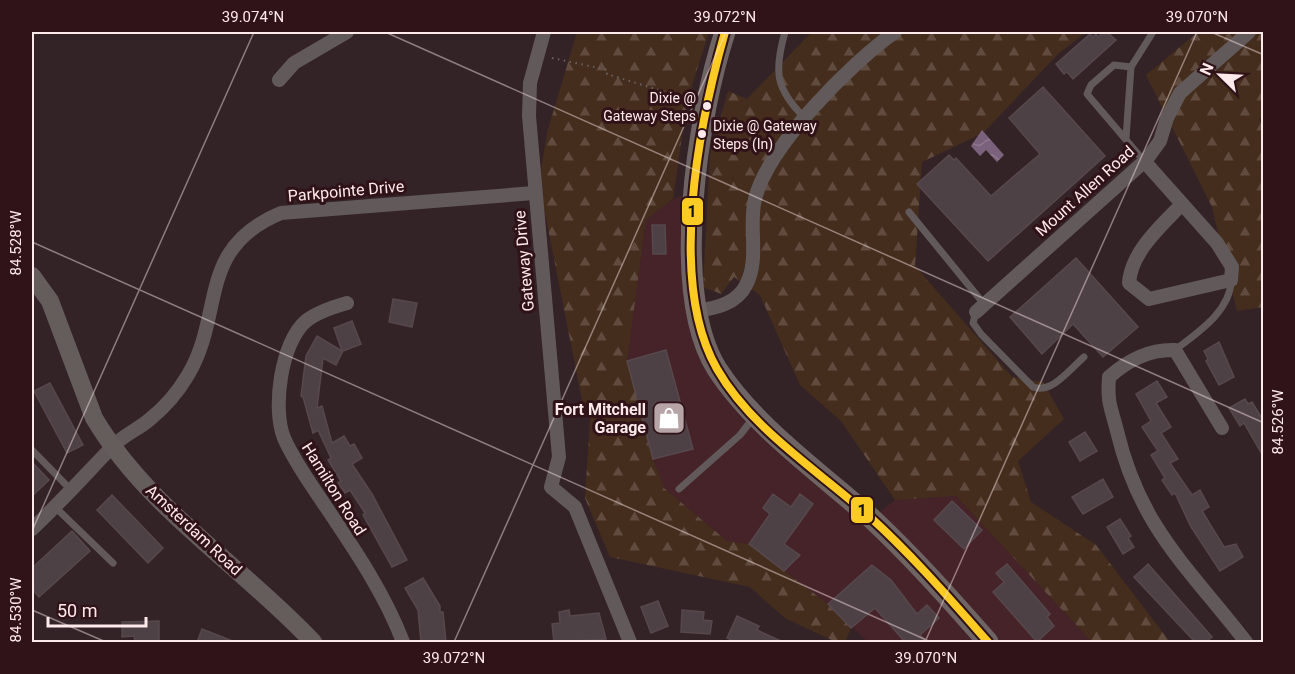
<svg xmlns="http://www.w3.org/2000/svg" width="1295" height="674" font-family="Roboto,sans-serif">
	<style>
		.built { fill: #462329 }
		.forest { fill: url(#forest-firs) }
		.water { fill: url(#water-waves) }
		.building { fill: #4e4145; stroke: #56484c; stroke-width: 1.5 }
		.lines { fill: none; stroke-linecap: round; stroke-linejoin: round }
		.path { stroke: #6a6262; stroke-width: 2; stroke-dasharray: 1.5 4.5; stroke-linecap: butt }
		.lane { stroke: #625a5a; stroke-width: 7 }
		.street { stroke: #625a5a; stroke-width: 14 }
		.secondary { stroke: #655d5c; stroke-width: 18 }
		.primary { stroke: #6e6463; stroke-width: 21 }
		.bus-1-casing { stroke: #301318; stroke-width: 12 }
		.bus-1 { stroke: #fccb23; stroke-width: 8 }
		.ticks { fill: none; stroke: #fee9eb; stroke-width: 1.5; stroke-opacity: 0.45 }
		.bus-dot { fill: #fee9eb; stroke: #301318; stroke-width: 2 }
		.labels { text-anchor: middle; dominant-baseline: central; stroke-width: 6; stroke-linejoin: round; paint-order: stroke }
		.bus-label { font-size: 14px; fill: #fee9eb; stroke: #301318; text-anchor: end }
		.street-label { font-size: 16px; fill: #fee9eb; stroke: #301318 }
		.poi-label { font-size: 16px; font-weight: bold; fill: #fee9eb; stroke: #301318; text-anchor: end }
		.line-badge { stroke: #301318; stroke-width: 2 }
		.pale-badge-label { font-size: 16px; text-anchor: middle; font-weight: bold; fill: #111 }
		.neatline { fill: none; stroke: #fee9eb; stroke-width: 2 }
		.ticks-label { font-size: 15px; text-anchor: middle; fill: #fee9eb }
	</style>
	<defs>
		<pattern id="forest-firs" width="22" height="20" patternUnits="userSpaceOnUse" patternTransform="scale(1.5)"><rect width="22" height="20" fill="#442d1d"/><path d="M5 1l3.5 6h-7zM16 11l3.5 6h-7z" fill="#604b3e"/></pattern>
		<pattern id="water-waves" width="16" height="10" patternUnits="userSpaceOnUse" patternTransform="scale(1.5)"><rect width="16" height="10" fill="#7b627c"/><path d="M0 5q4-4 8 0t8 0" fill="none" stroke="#8f788f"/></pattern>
	</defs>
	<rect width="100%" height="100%" fill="#342326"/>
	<polygon class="built" points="695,192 692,270 711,356 871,519 895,500 956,496 1092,642 868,642 828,604 749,544 727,541 664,488 653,459 627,361 646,220 673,199"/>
	<g class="forest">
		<polygon points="577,32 709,32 687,101 673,199 646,220 627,361 653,459 664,488 727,541 749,544 828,604 851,628 845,642 836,642 785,618 750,587 610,557 585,498 591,406 583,405 539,183 547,133"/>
		<polygon points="812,32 1086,32 1058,54 983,133 922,162 915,266 1012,377 1043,382 1064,419 1018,461 1031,502 1096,545 1170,642 1092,642 956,496 895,500 841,421 800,385 760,295 734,277 721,294 703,287 710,155 728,91 747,99"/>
		<polygon points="1198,32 1263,32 1264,113 1259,120 1264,126 1263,307 1237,311 1212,207 1146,75"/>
	</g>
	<polygon class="water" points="982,130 1004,155 997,162 986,150 980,156 971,146"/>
	<g class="building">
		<polygon points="1104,32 1107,32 1116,40 1073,79 1067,72 1064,74 1056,64 1090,34 1093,37 1096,34 1098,37"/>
		<polygon points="1043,87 1105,156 988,261 917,184 949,155 954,160 956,158 991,196 1040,154 1009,118"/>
		<polygon points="652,225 665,225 666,254 653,254"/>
		<polygon points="1076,258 1138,327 1103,357 1073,324 1042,354 1010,317"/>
		<polygon points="393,299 417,303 412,327 389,322"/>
		<polygon points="352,321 361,344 343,351 336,365 323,358 317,408 322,406 332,443 344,436 350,446 354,444 362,458 352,464 372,494 407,560 392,567 363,515 365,513 350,490 345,493 338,483 341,481 328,460 331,458 318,430 313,433 303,397 301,396 306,356 317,336 342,351 334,328"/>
		<polygon points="1219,342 1234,377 1219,385 1206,361 1208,359 1204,351"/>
		<polygon points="666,350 693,449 653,459 627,361"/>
		<polygon points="1157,381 1167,397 1156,403 1171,427 1161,433 1178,459 1170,463 1192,495 1200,490 1209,507 1202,511 1224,547 1236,544 1243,557 1220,571 1191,527 1175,493 1172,495 1162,480 1165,478 1151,455 1158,451 1142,427 1151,421 1136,394"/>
		<polygon points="50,383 83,445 67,453 34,391"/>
		<polygon points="1245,399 1248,404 1252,402 1263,420 1263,456 1244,423 1240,426 1229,408"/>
		<polygon points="1085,432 1097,451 1080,461 1069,442"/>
		<polygon points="32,462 49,480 32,496"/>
		<polygon points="1103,479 1113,497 1083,514 1072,497"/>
		<polygon points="773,494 791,507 800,494 813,504 784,544 800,555 784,571 749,544 770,514 763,508"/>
		<polygon points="112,495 163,548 148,563 97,510"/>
		<polygon points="952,501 982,530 964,549 934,520"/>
		<polygon points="1120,519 1131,536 1128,538 1134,547 1123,554 1107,527"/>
		<polygon points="72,531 90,551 39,597 32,589 32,568"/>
		<polygon points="1007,564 1050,614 1047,617 1054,626 1037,642 993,592 1004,582 996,573"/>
		<polygon points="1148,564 1212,637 1206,642 1195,642 1134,577"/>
		<polygon points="872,565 891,580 917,614 927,605 939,618 920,635 927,642 905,642 875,608 851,628 828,604"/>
		<polygon points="423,578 440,606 440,612 443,612 446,642 421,642 418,610 405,588"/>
		<polygon points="658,601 668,626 651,633 641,607"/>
		<polygon points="569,610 570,616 599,613 606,639 554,642 552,624 560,623 559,612"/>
		<polygon points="682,610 704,612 703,620 712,621 710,634 681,632"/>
		<polygon points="737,616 759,626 757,630 783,642 735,642 727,638"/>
		<polygon points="159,621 159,642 135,642 134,636 122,637 122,622"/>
		<polygon points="202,629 235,642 197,642"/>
	</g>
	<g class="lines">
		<polyline class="path" points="552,58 608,70 607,74 691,100"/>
		<g class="lane">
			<path d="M785,32C774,71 775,89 805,118"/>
			<polyline points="1126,138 1131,67"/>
			<polyline points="1144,161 1087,94 1091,85 1114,65 1131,67 1153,32"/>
			<polyline points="909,212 984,304"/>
			<path d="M976,312L973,323L981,334L1033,387C1052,394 1070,369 1084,357"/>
			<path d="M1175,350C1197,333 1231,311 1231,280"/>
			<polyline points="32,450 72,491"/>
			<polyline points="679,489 740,435 754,417"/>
			<polyline points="55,507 113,563"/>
		</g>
		<g class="street">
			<polyline points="544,32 530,83 529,116 559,457 551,487 575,507 630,642"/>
			<polyline points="279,80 294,63 347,32"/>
			<path d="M1144,161L1217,243L1232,267L1231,280L1149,299L1129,283C1131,252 1161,226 1182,204"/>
			<path d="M347,303C333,307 317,312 306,321C281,342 272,409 284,438C294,461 310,483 324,504C353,547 385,594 403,642"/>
			<path d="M695,311C714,309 737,304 746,285C760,260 748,226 755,199C768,146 851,63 895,32"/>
			<polyline points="976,312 1147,159 1160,141 1167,118 1180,93 1249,32"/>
			<path d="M1222,428L1175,350C1149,349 1128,360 1109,377C1107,403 1111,407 1117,431C1140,528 1189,568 1246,642"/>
			<path d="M32,529C60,503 85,475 112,447C122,436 137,430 149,420C164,408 178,392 188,375C225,313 196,248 281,213L534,193"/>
		</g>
		<path class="secondary" d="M32,276L50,301L94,418C148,509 242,566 313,642"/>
		<path class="primary" d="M725,32C698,114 669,293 717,369C754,426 819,472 870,517C912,556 950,599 988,642"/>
		<g class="bus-1-casing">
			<path id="bus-1" d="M725,32C699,124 667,282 717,369C752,430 819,471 870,517C912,555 950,599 988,642"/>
		</g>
		<use href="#bus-1" class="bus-1"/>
	</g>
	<path class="ticks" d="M385,32L1264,423M1211,32L1264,55M32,242L931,642M32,531L254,32M32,610L106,642M454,642L726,32M925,642L1197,32"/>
	<defs>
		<g id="shop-square" transform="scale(1.725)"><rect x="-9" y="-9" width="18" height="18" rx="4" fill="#b7a4a6" stroke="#301318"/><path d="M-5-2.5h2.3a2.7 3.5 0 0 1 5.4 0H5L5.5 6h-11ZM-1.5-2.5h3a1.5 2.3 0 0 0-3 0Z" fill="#fff"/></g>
	</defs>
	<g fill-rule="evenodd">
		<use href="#shop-square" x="669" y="418"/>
	</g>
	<g class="bus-dot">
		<circle cx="707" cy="106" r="5"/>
		<circle cx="702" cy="134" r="5"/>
	</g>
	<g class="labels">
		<g class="bus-label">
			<text x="696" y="98">Dixie @<tspan x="696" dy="18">Gateway Steps</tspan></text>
			<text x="713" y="126" text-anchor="start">Dixie @ Gateway<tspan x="713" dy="18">Steps (In)</tspan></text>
		</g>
		<g class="street-label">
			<text transform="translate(346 191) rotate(-5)">Parkpointe Drive</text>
			<text transform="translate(1085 191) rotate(-42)">Mount Allen Road</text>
			<text transform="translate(524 261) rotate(-95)">Gateway Drive</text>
			<text transform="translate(334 489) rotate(58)">Hamilton Road</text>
			<text transform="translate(194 530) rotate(43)">Amsterdam Road</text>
		</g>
		<g class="poi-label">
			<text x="646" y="409">Fort Mitchell<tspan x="646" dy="18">Garage</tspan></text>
		</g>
	</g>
	<g class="line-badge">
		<rect x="681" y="197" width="23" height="29" rx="6" fill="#fccb23"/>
		<rect x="850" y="496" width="24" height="28" rx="6" fill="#fccb23"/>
	</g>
	<g class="pale-badge-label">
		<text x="692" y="217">1</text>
		<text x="862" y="516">1</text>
	</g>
	<rect width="1295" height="674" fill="none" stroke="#301318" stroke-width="66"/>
	<g transform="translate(1220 75) rotate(294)" stroke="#301318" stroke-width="4.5" paint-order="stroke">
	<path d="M0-4.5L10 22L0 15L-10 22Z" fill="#fee9eb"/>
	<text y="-9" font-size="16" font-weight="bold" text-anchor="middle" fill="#fee9eb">N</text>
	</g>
	<path d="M48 617v9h98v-9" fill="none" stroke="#fee9eb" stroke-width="3"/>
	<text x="57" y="617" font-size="18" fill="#fee9eb" stroke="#301318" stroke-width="4.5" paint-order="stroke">50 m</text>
	<rect x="33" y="33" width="1229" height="608" class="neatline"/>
	<g class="ticks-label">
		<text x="253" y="22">39.074°N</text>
		<text x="725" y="22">39.072°N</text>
		<text x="1197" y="22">39.070°N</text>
		<text transform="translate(16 243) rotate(-90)" y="5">84.528°W</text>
		<text transform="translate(1278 422) rotate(-90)" y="5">84.526°W</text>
		<text transform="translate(16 610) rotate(-90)" y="5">84.530°W</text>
		<text x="454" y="663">39.072°N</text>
		<text x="926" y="663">39.070°N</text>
	</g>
</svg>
